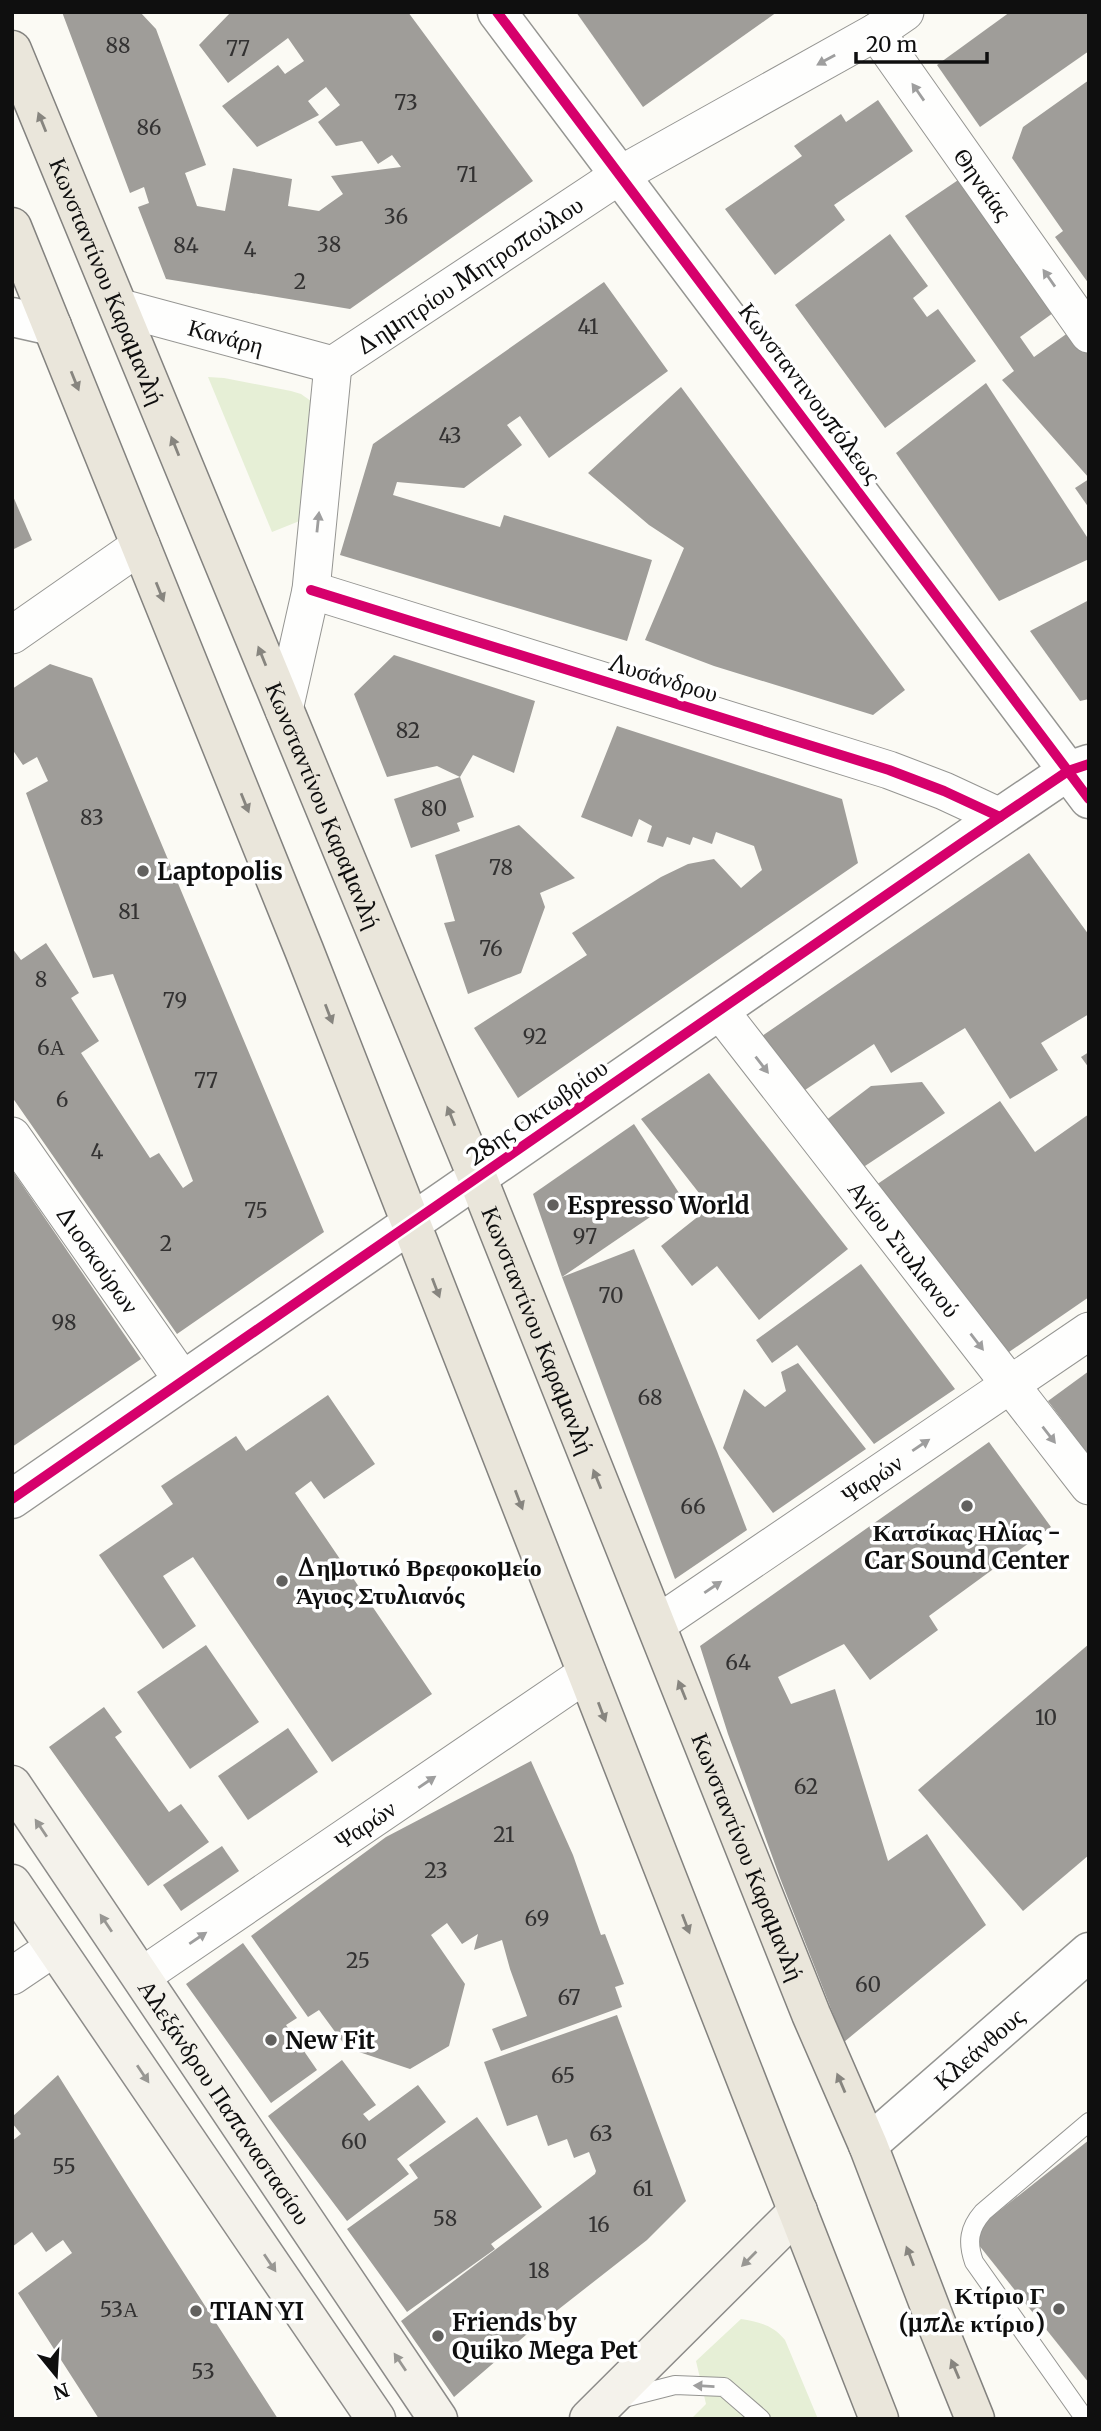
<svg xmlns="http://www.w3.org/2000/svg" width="1101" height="2431" font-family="Merriweather,serif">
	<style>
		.green { fill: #e6efd6 }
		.building { fill: #9f9d99 }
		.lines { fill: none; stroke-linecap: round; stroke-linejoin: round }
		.service-casing { stroke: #959592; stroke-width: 20 }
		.minor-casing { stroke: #959592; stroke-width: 39 }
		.tertiary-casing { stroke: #959592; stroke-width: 41 }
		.secondary-casing { stroke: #8c8b89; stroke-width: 41 }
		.primary-casing { stroke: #83827f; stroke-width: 41 }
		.service { stroke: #fefefd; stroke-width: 18 }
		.minor { stroke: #fefefd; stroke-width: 37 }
		.tertiary { stroke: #fefefd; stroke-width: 38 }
		.secondary { stroke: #f4f2eb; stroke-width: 38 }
		.primary { stroke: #eae6db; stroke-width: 38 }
		.cycleway-casing { stroke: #fff; stroke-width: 15 }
		.cycleway { stroke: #d6006c; stroke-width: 10 }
		.oneway { fill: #9e9e9e }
		.oneway2 { fill: #87857f }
		.oneway3 { fill: #989793 }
		.poi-dot { fill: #62615f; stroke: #fff; stroke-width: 2.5 }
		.labels { text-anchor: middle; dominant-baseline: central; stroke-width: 7; stroke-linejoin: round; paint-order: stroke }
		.number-label { font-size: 21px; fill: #333232 }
		.street-label { font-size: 24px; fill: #0f0f0f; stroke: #fff }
		.poi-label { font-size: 24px; font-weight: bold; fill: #0f0f0f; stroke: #fff; text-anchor: start }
	</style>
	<rect width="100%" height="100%" fill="#fbfaf4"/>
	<g class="green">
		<polygon points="208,377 224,378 291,391 301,394 318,406 302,520 272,532"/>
		<path d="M741,2319C759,2322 773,2325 785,2340L818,2419H691L706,2404L696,2361Z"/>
	</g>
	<g class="building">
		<polygon points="62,12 140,12 156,29 206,165 185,173 197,206 225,211 233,168 292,179 288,206 319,211 343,194 331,176 401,167 392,155 378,164 362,141 336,146 318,122 340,105 326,87 308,101 319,115 257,147 222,106 278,65 285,74 304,61 288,38 228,83 199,45 231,12 408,12 533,181 350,309 166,279 138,207 149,203 144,187 130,193"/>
		<polygon points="576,12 777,12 643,107"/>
		<polygon points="1010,12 1089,12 1089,51 980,127 937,65"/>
		<polygon points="1089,80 1089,284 1055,237 1063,231 1012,158 1023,127"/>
		<polygon points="878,100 913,151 834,205 845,220 775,275 725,209 802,156 794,146 841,114 846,122"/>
		<polygon points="970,172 1064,305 1020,337 1034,357 1072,330 1089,351 1089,478 1002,380 1014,371 905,216"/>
		<polygon points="890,234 928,286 913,298 927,317 938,309 976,361 885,428 795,305"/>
		<polygon points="604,282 668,371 549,458 520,416 507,425 522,445 464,488 397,482 393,495 500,527 504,515 652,560 627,641 340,555 373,444"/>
		<polygon points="986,383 1089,540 1089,559 999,601 896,453"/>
		<polygon points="681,387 905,690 873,715 714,666 645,640 684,548 649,525 588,473"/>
		<polygon points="1089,479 1089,508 1075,488"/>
		<polygon points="12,494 32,540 12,550"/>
		<polygon points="1089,600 1089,699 1080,701 1030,631"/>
		<polygon points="394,655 535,701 514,773 473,755 460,777 437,766 387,777 354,694"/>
		<polygon points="50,664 92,678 324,1232 177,1334 12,1097 12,948 21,960 46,943 79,993 71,998 99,1041 81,1053 150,1158 159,1153 183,1188 193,1181 113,974 93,978 26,793 48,781 37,757 23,765 12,749 12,689"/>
		<polygon points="617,726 842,799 858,863 518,1098 474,1028 587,955 572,933 661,877 688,864 714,859 741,888 762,870 754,846 716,832 712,844 693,837 690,845 667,837 663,847 647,842 652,826 639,819 632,837 581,817"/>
		<polygon points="460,777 474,817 457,823 460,831 411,848 394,799"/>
		<polygon points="519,825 575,878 540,893 545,907 521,973 468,994 444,923 455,921 435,855"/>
		<polygon points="1029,853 1089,935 1089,1014 1041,1043 1058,1070 1010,1099 965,1028 891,1073 874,1044 802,1092 759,1038"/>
		<polygon points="1089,1052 1089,1068 1081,1057"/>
		<polygon points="709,1073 848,1249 759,1320 717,1266 692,1286 661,1246 710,1207 641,1119"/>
		<polygon points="922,1082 945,1113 862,1168 825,1121 871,1086"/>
		<polygon points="1000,1101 1035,1152 1089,1114 1089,1297 1009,1352 876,1185"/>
		<polygon points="634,1124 681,1196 562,1277 533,1194"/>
		<polygon points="12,1170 141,1359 12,1447"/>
		<polygon points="634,1249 717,1451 747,1530 675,1579 562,1277"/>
		<polygon points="861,1264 955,1389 874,1444 797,1345 772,1363 756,1340"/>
		<polygon points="798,1363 866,1449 773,1513 723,1448 744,1389 765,1407 786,1391 781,1372"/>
		<polygon points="1089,1371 1089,1456 1048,1401"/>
		<polygon points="328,1395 375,1464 324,1499 311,1481 295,1493 432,1694 332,1762 193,1557 163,1576 196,1626 163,1649 99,1555 173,1504 161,1486 236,1436 246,1451"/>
		<polygon points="989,1442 1051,1527 929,1616 938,1630 870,1680 844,1644 778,1677 791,1704 835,1689 888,1861 927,1834 986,1925 844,2042 780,1878 728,1734 700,1646"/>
		<polygon points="1089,1644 1089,1855 1023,1911 918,1790"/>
		<polygon points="206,1645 259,1722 190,1769 137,1692"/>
		<polygon points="104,1707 122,1732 115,1737 169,1812 181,1804 209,1842 148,1886 49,1747"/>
		<polygon points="288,1728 318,1772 248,1820 218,1776"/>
		<polygon points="531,1761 573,1855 601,1935 605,1934 624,1984 615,1987 622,2007 501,2051 492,2029 527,2016 510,1969 502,1940 474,1950 478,1934 462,1944 447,1923 431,1935 465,1984 449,2046 410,2069 347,2048 319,2010 308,2017 251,1936 386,1837"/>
		<polygon points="222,1846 239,1871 181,1911 163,1885"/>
		<polygon points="243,1943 297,2018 286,2025 317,2070 271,2103 186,1984"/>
		<polygon points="617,2015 686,2201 647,2240 527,2334 454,2397 401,2321 595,2174 596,2171 589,2152 574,2158 567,2139 548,2146 537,2115 507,2126 484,2062"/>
		<polygon points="342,2060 376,2105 363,2114 369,2121 418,2085 446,2122 397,2159 409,2174 347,2221 268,2116"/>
		<polygon points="58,2075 131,2191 278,2419 99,2419 18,2293 72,2253 63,2240 46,2252 32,2232 12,2247 12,2141 21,2134 12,2123 12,2117"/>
		<polygon points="477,2117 542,2207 491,2244 495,2249 407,2312 347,2229 418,2178 409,2165"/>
		<polygon points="1089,2140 1089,2383 970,2234"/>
	</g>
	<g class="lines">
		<g class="service-casing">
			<g id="service">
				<polyline points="620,2399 675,2385 724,2387 761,2419"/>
				<path d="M1085,2419L974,2262C967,2242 969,2228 983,2212L1089,2122"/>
			</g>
		</g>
		<g class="minor-casing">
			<g id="minor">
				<path id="s1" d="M876,32L1089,334"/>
				<path id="s2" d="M118,307L333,365"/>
				<path id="s3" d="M333,365L620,175L876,32L905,12"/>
				<polyline points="311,590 889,770 944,791 1000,817"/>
				<polyline points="12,635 141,545"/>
				<polyline points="284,710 311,590 333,365"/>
				<path id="s4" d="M720,1011L1089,1486"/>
				<path id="s5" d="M12,1136L183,1381"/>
				<path id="s6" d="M656,1625L1089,1331"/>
				<polyline points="12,1976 55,1947"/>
				<path id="s7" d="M142,1976L587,1673"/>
			</g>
		</g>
		<g class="tertiary-casing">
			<g id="tertiary">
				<polyline points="497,12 1089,799"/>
				<polyline points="12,317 52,326"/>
				<polyline points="12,1499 963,842 1068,771 1089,764"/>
				<path id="s8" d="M868,2145L1089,1952"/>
			</g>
		</g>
		<g class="secondary-casing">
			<g id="secondary">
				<path id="s9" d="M12,1785L438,2419"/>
				<polyline points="12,1884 376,2419"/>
				<polyline points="589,2419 798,2211"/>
			</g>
		</g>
		<g class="primary-casing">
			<g id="primary">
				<path id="s10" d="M12,50L478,1179L811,2014L868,2145L935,2320L975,2419"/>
				<polyline points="12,227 304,950 879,2419"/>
			</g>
		</g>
		<use href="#service" class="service"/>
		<use href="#minor" class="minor"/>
		<use href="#tertiary" class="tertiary"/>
		<use href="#secondary" class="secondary"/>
		<use href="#primary" class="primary"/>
		<g class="cycleway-casing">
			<g id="cycleway">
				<polyline points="497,12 1089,799"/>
				<polyline points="311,590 889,770 944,791 1000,817"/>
				<polyline points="12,1499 963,842 1068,771 1089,764"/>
			</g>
		</g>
		<use href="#cycleway" class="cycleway"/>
	</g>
	<defs><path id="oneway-solid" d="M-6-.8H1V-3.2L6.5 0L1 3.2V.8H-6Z" transform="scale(1.75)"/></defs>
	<g class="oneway">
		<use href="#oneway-solid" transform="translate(826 60) rotate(151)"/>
		<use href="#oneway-solid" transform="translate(918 92) rotate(-125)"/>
		<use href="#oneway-solid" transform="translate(1049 278) rotate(-125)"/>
		<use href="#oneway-solid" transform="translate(318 522) rotate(-84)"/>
		<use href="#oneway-solid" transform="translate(762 1065) rotate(52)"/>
		<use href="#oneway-solid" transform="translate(977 1342) rotate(52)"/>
		<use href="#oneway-solid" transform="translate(1049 1435) rotate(52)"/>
		<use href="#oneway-solid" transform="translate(921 1445) rotate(-34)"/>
		<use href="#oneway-solid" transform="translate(713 1587) rotate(-34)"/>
		<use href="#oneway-solid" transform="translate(427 1782) rotate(-34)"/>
		<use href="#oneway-solid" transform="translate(198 1938) rotate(-34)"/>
		<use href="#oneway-solid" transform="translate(704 2386) rotate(-177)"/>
	</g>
	<g class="oneway2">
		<use href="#oneway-solid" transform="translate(42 122) rotate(-112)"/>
		<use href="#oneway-solid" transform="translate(75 381) rotate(68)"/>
		<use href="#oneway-solid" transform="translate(175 446) rotate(-112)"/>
		<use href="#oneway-solid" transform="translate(160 592) rotate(68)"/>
		<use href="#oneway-solid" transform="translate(262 656) rotate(-112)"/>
		<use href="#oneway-solid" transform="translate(245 803) rotate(68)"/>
		<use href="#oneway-solid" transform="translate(329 1014) rotate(69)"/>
		<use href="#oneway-solid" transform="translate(451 1116) rotate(-112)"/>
		<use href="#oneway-solid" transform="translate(436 1288) rotate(69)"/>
		<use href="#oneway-solid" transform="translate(597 1479) rotate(-112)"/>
		<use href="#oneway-solid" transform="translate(519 1500) rotate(69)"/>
		<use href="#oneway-solid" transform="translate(682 1690) rotate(-112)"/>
		<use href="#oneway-solid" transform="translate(602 1712) rotate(69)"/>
		<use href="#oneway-solid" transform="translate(686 1924) rotate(69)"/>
		<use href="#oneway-solid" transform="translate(841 2083) rotate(-113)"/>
		<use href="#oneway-solid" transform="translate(910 2256) rotate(-111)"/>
		<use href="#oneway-solid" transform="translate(955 2369) rotate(-113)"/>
	</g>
	<g class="oneway3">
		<use href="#oneway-solid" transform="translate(41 1828) rotate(-124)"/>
		<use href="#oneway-solid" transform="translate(106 1923) rotate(-124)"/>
		<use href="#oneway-solid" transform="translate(143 2074) rotate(56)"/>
		<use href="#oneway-solid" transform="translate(749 2259) rotate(135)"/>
		<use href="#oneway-solid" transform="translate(270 2263) rotate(56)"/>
		<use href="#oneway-solid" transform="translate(400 2362) rotate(-124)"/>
	</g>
	<g class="poi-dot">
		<circle cx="143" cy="871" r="7"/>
		<circle cx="553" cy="1205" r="7"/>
		<circle cx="967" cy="1506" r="7"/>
		<circle cx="282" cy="1581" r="7"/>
		<circle cx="271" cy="2040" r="7"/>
		<circle cx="1059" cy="2309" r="7"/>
		<circle cx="196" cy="2311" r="7"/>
		<circle cx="438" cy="2336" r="7"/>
	</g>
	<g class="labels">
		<g class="number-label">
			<text x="118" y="45">88</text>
			<text x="238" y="48">77</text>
			<text x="406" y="102">73</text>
			<text x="149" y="127">86</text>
			<text x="467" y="174">71</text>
			<text x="396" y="216">36</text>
			<text x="329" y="244">38</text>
			<text x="186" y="245">84</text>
			<text x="250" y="249">4</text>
			<text x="300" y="281">2</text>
			<text x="588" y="326">41</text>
			<text x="450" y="435">43</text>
			<text x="408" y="730">82</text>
			<text x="434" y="808">80</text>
			<text x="92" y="817">83</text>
			<text x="501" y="867">78</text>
			<text x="129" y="911">81</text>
			<text x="491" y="948">76</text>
			<text x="41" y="979">8</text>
			<text x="175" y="1000">79</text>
			<text x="535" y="1036">92</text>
			<text x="51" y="1047">6Α</text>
			<text x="206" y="1080">77</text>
			<text x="62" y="1099">6</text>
			<text x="97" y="1151">4</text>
			<text x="256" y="1210">75</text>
			<text x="585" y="1236">97</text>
			<text x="166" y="1243">2</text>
			<text x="611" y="1295">70</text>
			<text x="64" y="1322">98</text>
			<text x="650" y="1397">68</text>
			<text x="693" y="1506">66</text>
			<text x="738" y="1662">64</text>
			<text x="1046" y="1717">10</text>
			<text x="806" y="1786">62</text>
			<text x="504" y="1834">21</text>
			<text x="436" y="1870">23</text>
			<text x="537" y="1918">69</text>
			<text x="358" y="1960">25</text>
			<text x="868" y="1984">60</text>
			<text x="569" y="1997">67</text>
			<text x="563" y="2075">65</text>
			<text x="601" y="2133">63</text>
			<text x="354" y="2141">60</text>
			<text x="64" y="2166">55</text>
			<text x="643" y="2188">61</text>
			<text x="445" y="2218">58</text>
			<text x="599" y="2224">16</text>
			<text x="539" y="2270">18</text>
			<text x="119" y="2309">53Α</text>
			<text x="203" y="2371">53</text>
		</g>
		<g class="street-label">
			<text stroke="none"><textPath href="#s1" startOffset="186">Θηναίας</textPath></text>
			<text stroke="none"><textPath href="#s3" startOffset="163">Δημητρίου Μητροπούλου</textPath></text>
			<text stroke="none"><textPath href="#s10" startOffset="250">Κωνσταντίνου Καραμανλή</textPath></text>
			<text stroke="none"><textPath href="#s2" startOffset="112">Κανάρη</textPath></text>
			<text transform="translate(810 393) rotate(53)">Κωνσταντινουπόλεως</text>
			<text transform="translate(664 678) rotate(17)">Λυσάνδρου</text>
			<text stroke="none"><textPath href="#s10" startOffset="817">Κωνσταντίνου Καραμανλή</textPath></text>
			<text transform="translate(537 1112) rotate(-35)">28ης Οκτωβρίου</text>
			<text stroke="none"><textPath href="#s4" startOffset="301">Αγίου Στυλιανού</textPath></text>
			<text stroke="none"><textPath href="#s5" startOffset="150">Διοσκούρων</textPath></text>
			<text stroke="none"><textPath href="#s10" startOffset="1384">Κωνσταντίνου Καραμανλή</textPath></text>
			<text stroke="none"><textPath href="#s6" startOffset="261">Ψαρών</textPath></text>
			<text stroke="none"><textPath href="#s7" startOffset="270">Ψαρών</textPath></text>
			<text stroke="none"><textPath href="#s10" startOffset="1951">Κωνσταντίνου Καραμανλή</textPath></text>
			<text stroke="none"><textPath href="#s8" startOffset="147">Κλεάνθους</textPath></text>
			<text stroke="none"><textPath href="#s9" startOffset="382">Αλεξάνδρου Παπαναστασίου</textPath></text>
		</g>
		<g class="poi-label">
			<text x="157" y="871">Laptopolis</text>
			<text x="567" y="1205">Espresso World</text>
			<text x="967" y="1532" text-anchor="middle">Κατσίκας Ηλίας -<tspan x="967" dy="28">Car Sound Center</tspan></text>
			<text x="296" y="1567">Δημοτικό Βρεφοκομείο<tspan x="296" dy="28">Άγιος Στυλιανός</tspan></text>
			<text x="285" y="2040">New Fit</text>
			<text x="1045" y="2295" text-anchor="end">Κτίριο Γ<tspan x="1045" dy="28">(μπλε κτίριο)</tspan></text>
			<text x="210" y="2311">TIAN YI</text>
			<text x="452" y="2322">Friends by<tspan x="452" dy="28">Quiko Mega Pet</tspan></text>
		</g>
	</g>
	<rect width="1101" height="2431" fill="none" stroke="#0f0f0f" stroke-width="28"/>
	<g transform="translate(56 2375) rotate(162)" stroke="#ffffff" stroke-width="5" paint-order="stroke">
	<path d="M0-5L12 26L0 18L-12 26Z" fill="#0f0f0f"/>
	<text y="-10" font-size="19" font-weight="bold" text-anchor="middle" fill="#0f0f0f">N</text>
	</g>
	<path d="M856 52v10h131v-10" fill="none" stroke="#0f0f0f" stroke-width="3.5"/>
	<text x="866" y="52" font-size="21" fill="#0f0f0f" stroke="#ffffff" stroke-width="5" paint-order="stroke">20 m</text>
</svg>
